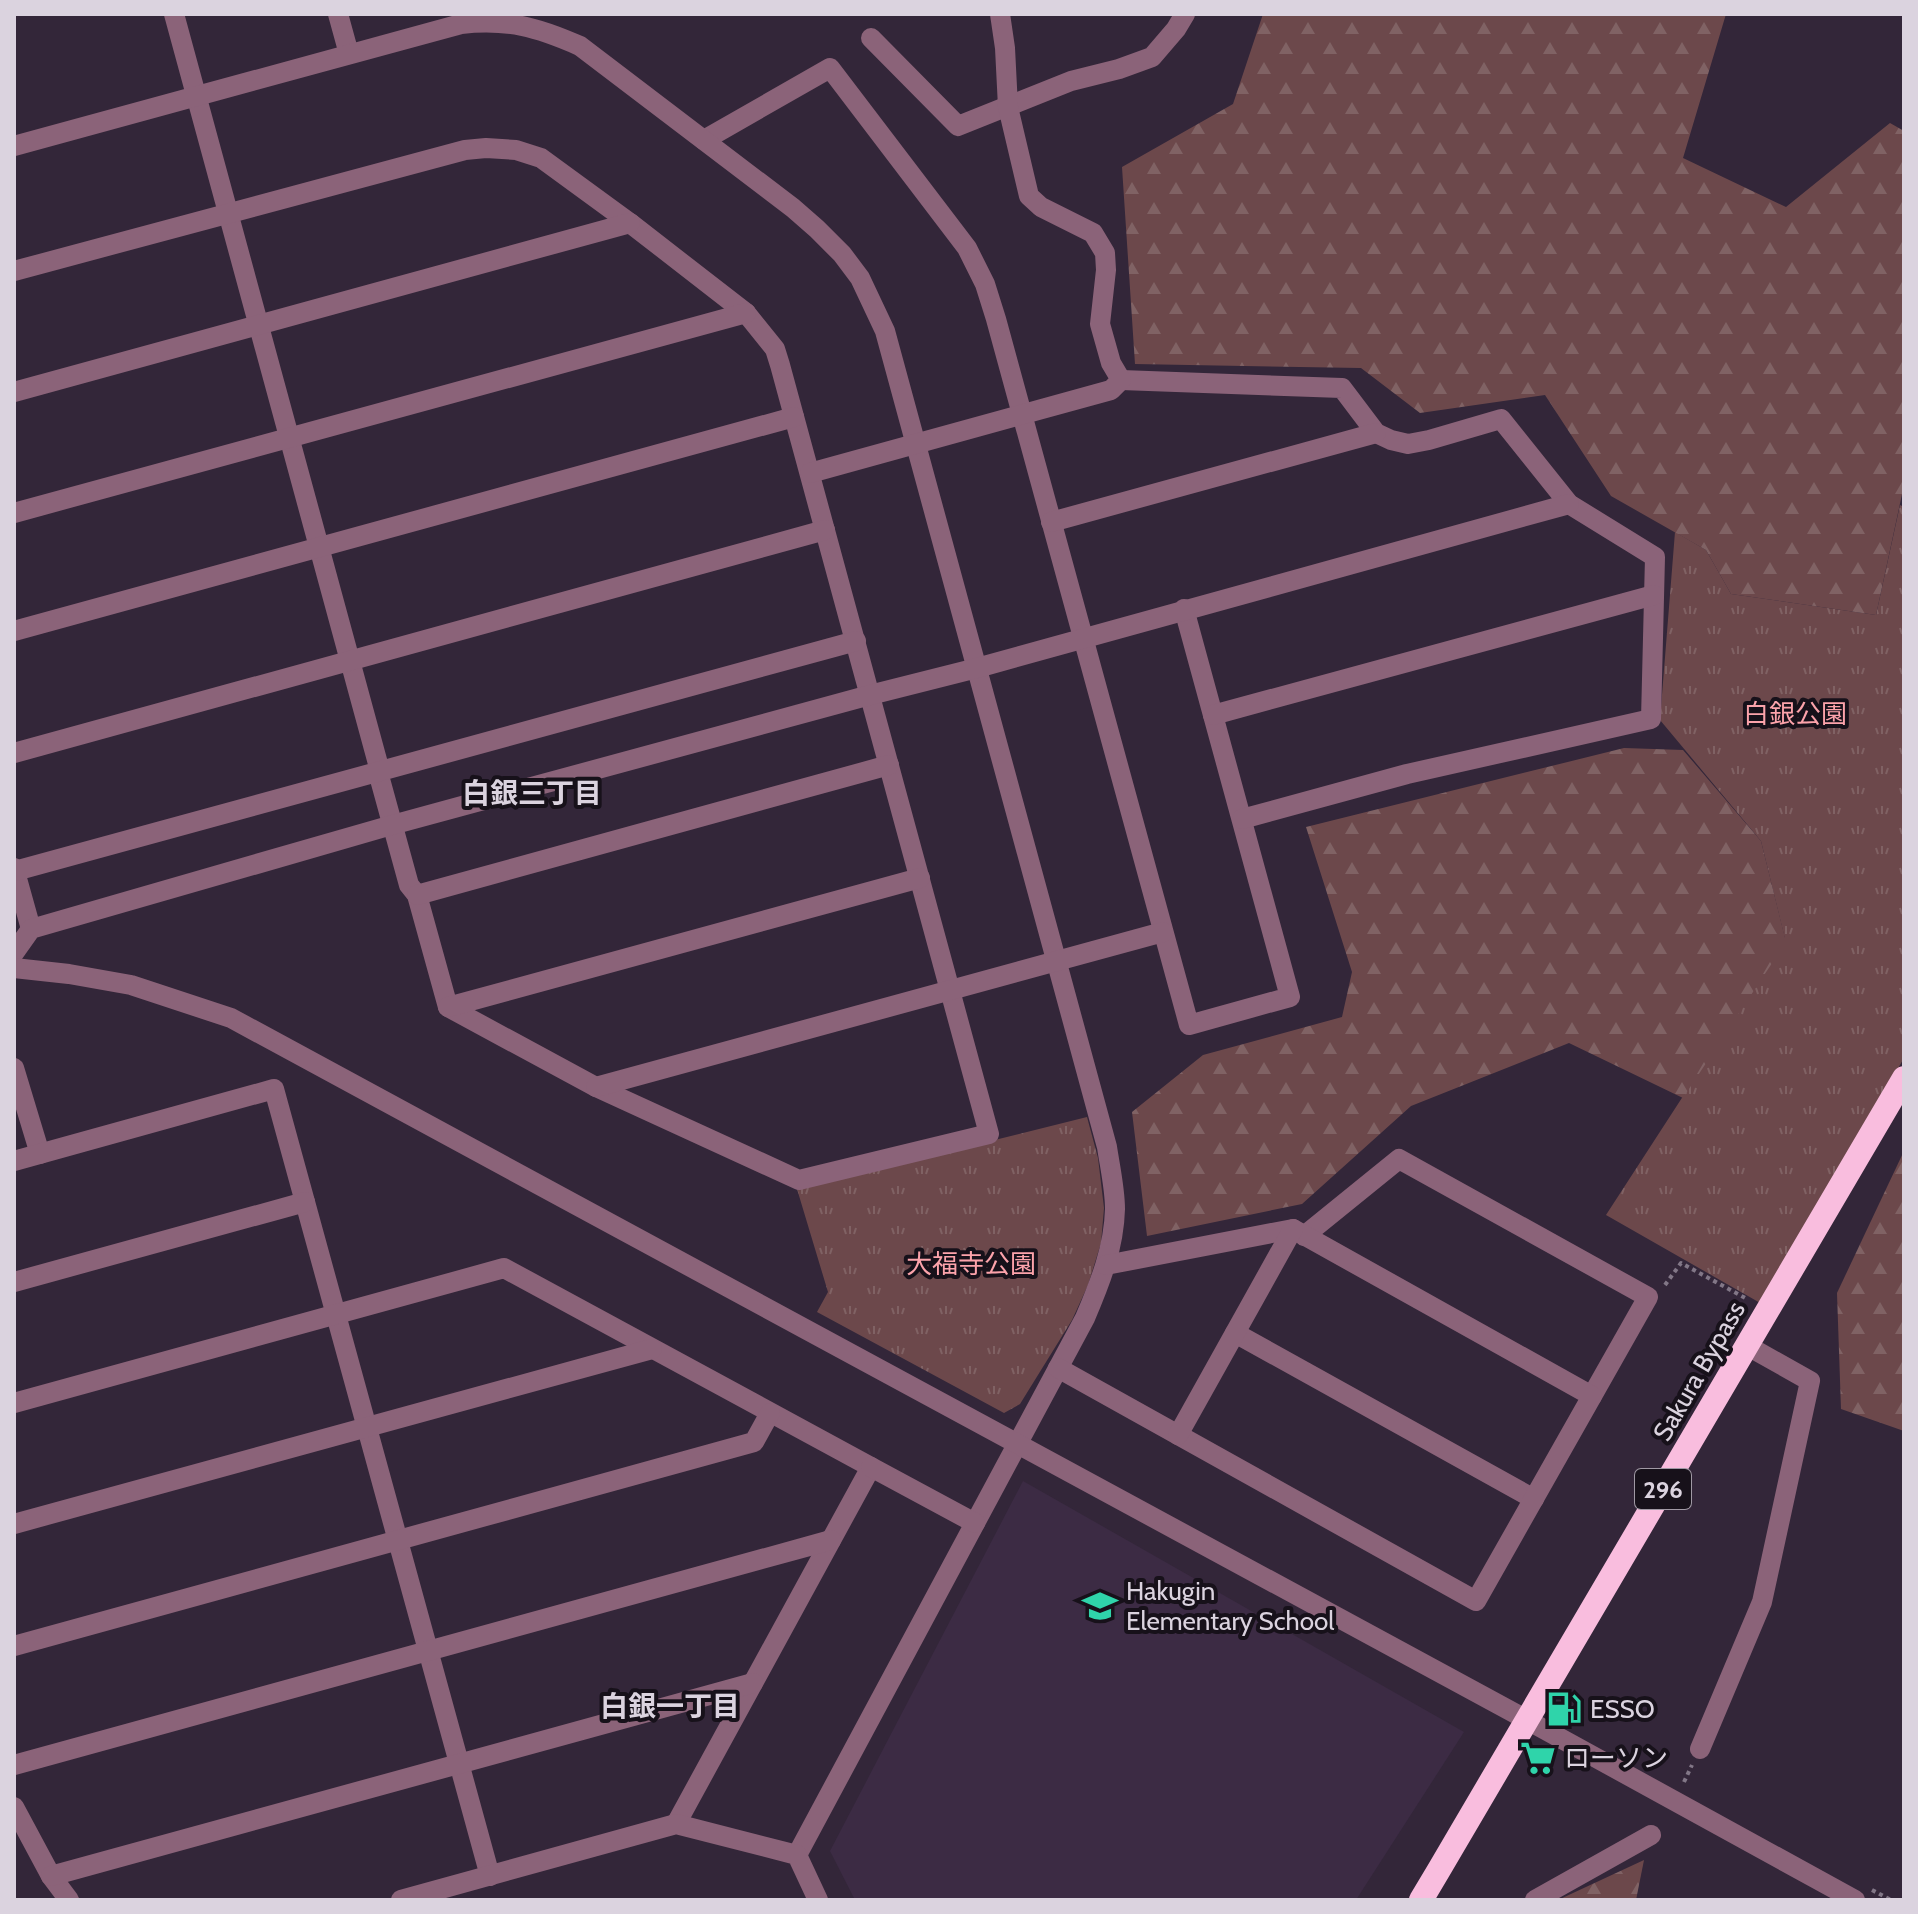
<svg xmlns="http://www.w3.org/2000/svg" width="1918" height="1914" font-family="Cabin,'Noto Sans JP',sans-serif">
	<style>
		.built { fill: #3c2b44 }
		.grass { fill: url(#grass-tufts) }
		.forest { fill: url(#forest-firs) }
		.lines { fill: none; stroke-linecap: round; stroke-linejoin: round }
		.path { stroke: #827787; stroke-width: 4; stroke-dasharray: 4 4; stroke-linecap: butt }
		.minor { stroke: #8b6379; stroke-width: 20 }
		.highway { stroke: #f9bdde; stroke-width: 24 }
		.labels { text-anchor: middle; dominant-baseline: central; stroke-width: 8; stroke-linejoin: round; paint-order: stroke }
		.shield { fill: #17111a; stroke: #a099a4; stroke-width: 2 }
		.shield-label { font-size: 24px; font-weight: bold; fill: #dbd3df }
		.park-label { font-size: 26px; fill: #fca3ab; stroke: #17111a }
		.street-label { font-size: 26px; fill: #dbd3df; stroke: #17111a }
		.poi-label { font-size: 26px; fill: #dbd3df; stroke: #17111a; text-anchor: start }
		.neighbourhood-label { font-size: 28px; font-weight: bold; fill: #dbd3df; stroke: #17111a }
	</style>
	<defs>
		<pattern id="grass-tufts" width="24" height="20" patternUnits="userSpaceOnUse" patternTransform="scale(2)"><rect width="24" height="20" fill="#6c484b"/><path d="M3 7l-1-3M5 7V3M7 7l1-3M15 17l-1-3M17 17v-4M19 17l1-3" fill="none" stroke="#806264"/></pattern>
		<pattern id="forest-firs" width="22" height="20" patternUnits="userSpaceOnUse" patternTransform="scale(2)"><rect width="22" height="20" fill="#6c484b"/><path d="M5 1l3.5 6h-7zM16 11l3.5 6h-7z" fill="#806264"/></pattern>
	</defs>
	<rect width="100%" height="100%" fill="#332639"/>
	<polygon class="built" points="1023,1481 1464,1732 1356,1900 855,1900 830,1851"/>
	<g class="grass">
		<polygon points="1900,505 1904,507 1904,1058 1762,1304 1606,1215 1785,939 1761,841 1660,720 1675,532 1706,550 1731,594 1876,615"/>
		<polygon points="1087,1117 1098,1158 1104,1208 1101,1243 1088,1285 1072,1320 1020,1404 1004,1413 817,1312 828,1292 797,1189"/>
	</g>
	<g class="forest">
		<polygon points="1263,14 1726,14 1683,158 1786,207 1890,123 1904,131 1904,485 1876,615 1731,594 1706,550 1611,496 1545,395 1420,413 1361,368 1135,364 1122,167 1233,104"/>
		<polygon points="1624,748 1683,750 1761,841 1786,942 1683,1098 1569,1043 1411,1106 1302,1204 1147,1236 1132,1112 1203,1055 1342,1017 1352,972 1306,827"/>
		<polygon points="1904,1151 1904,1431 1841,1409 1837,1293"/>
		<polygon points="1644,1860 1636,1900 1558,1900"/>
	</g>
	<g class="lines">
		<g class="path">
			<polyline points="1665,1285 1681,1263 1747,1299"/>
			<polyline points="1568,1698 1576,1724"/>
			<polyline points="1684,1782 1692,1765"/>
			<polyline points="1872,1890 1891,1900"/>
		</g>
		<g class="minor">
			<polyline points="174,14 380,771"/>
			<polyline points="338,14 349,54"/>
			<polyline points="871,38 958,126 1071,81 1119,69 1152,57 1176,29 1185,14"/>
			<polyline points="704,140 830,68 967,248 985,284 996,319 1189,1025 1290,997 1184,609"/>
			<path d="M14,146L461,24C508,19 537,27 580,46L793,208L817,229L842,254L860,278L885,331L1107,1147C1110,1167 1115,1189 1115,1209C1114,1248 1100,1283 1085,1318L797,1855"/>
			<polyline points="14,271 465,150 486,148 516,150 541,158 630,223 746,313 775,349 780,365 989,1134 799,1180 596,1087 448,1007 417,895 409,885 378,772"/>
			<polyline points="1121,380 1342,388 1376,433 1391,440 1408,444 1429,440 1501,419 1569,504 1655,557 1651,719 1407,774 1242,819"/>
			<polyline points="14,392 630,223"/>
			<polyline points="810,473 1111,390 1121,380 1111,363 1100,324 1106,270 1105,253 1093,233 1041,207 1029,196 1008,107 1005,48 1000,14"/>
			<polyline points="14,513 746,313"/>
			<polyline points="1051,522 1376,433"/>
			<polyline points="14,631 794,417"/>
			<polyline points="1213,715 1654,595"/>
			<polyline points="14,753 825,530"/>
			<polyline points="14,868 31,929"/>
			<polyline points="15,871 856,641"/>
			<polyline points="417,895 889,765"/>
			<polyline points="14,953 31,929 392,825 870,695 977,668 1569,504"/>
			<polyline points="14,968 69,974 131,985 231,1018 1529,1721 1855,1900"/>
			<polyline points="448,1007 920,878"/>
			<polyline points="14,1068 40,1154"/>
			<polyline points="596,1087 1163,932"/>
			<polyline points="14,1161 274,1089 490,1876"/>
			<polyline points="1304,1236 1399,1159 1648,1297 1592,1396"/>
			<polyline points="14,1282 305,1202"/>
			<polyline points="1235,1333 1534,1499"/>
			<polyline points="1058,1368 1476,1601 1592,1396 1293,1229 1106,1265"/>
			<polyline points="14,1403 504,1268 871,1467 676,1824"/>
			<polyline points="1178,1435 1293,1229"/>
			<polyline points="871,1467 975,1523"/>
			<polyline points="14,1524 652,1349"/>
			<polyline points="14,1646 754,1442 770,1413"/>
			<polyline points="1700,1749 1762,1602 1810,1381 1746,1345"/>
			<polyline points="14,1765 831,1540"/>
			<polyline points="14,1807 51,1876 69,1900"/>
			<polyline points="51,1876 753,1683"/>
			<polyline points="401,1900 676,1824 797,1855 818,1900"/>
			<polyline points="1535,1900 1651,1835"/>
		</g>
		<path class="highway" d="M1421,1900C1584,1627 1742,1351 1904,1078"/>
	</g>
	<defs>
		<g id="school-bare" transform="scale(2.76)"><path d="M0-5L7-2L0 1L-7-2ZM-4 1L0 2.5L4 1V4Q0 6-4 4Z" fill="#2fd4aa" stroke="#17111a" stroke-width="2.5" paint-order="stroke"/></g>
		<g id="fuel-bare" transform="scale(2.76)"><path d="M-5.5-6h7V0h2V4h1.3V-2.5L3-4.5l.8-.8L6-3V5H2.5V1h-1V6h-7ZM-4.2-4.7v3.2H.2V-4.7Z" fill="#2fd4aa" stroke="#17111a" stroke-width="2.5" paint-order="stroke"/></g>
		<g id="supermarket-bare" transform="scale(2.76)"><path d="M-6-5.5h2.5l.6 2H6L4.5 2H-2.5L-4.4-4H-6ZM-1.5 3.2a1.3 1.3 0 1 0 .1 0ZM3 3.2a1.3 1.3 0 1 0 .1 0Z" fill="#2fd4aa" stroke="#17111a" stroke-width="2.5" paint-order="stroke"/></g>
	</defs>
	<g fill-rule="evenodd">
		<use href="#school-bare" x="1100" y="1606"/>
		<use href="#fuel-bare" x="1564" y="1709"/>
		<use href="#supermarket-bare" x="1538" y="1758"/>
	</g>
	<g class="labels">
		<rect class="shield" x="1635" y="1469" width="56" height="40" rx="6"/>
		<g class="shield-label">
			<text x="1663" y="1489">296</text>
		</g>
		<g class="park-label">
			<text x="1795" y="714">白銀公園</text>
			<text x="971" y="1264">大福寺公園</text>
		</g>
		<g class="street-label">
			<text transform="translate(1699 1371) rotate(-60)">Sakura Bypass</text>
		</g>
		<g class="poi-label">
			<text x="1126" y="1591">Hakugin<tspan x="1126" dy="30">Elementary School</tspan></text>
			<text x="1590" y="1709">ESSO</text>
			<text x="1564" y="1758">ローソン</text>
		</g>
		<g class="neighbourhood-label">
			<text x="532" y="793">白銀三丁目</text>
			<text x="670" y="1706">白銀一丁目</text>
		</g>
	</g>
	<rect width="1918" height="1914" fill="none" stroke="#dbd3df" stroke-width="32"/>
</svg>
